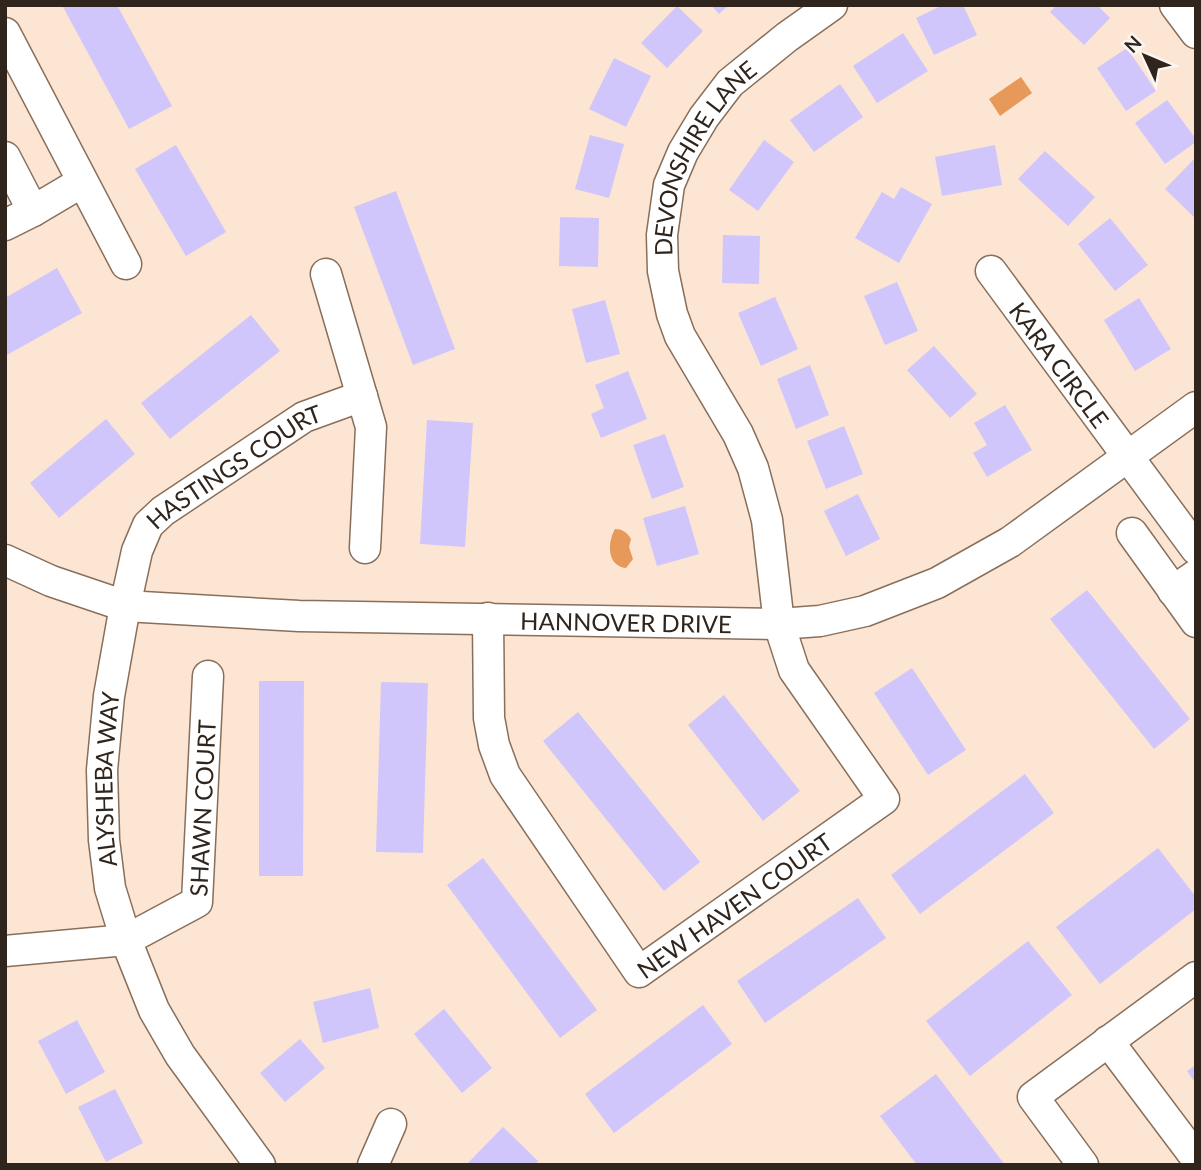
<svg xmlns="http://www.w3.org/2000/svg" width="1201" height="1170" font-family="Lato,sans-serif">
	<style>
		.water { fill: #e69958 }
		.building { fill: #d0c6fb }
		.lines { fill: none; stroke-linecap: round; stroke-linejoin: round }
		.minor-casing { stroke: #886f5b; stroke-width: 33 }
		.minor { stroke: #fff; stroke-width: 30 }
		.labels { text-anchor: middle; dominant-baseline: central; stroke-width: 7; stroke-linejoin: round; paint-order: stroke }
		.street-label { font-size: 24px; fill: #30251d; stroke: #fcf6f2 }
	</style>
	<rect width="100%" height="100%" fill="#fde5d3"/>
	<g class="water">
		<polygon points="1021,77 1032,93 1000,116 989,99"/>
		<path d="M615,529C622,529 627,532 631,539L629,547L633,559L626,568C607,566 607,543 615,529Z"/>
	</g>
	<g class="building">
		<polygon points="62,5 117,5 172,106 129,129"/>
		<polygon points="711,5 729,5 719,14"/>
		<polygon points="943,5 963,5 977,35 934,55 916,18"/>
		<polygon points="1057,5 1097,5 1110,18 1084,45 1050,12"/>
		<polygon points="677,6 703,31 667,68 641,43"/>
		<polygon points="903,33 928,71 877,103 853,66"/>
		<polygon points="1127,48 1156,91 1126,111 1097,68"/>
		<polygon points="614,58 651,76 626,127 589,109"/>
		<polygon points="840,84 863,117 814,152 790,120"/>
		<polygon points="1167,100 1196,139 1196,142 1165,164 1135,123"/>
		<polygon points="590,135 624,144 609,198 575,189"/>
		<polygon points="764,140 794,162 758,211 729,190"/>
		<polygon points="176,145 226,232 186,256 135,169"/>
		<polygon points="995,145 1002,185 942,196 935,157"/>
		<polygon points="1045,151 1095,197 1068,226 1018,179"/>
		<polygon points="1196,157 1196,219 1165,189"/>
		<polygon points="901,187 932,204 899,263 855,238 882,192 894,199"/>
		<polygon points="396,191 455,349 413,365 354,207"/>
		<polygon points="560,217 599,218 598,267 559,266"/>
		<polygon points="1110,218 1148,265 1115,291 1078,244"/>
		<polygon points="723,235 760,236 759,284 722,283"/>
		<polygon points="57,268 82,313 5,356 5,298"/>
		<polygon points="897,282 918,331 885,345 864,296"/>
		<polygon points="775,297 798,349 761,366 738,313"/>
		<polygon points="1139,298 1171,349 1135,371 1104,320"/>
		<polygon points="605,300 620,354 586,363 572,309"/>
		<polygon points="251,315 280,351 170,439 141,403"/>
		<polygon points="934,346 977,394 950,418 907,370"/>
		<polygon points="810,365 829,415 796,429 777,379"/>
		<polygon points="628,371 647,419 601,438 591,414 604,408 595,385"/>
		<polygon points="1005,405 1032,450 987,477 973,453 987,445 974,423"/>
		<polygon points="106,419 135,454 59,518 30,483"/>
		<polygon points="427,420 473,423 465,547 420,544"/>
		<polygon points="844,426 863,474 826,489 807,441"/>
		<polygon points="665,434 684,487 652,499 633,445"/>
		<polygon points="858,494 880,539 846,556 824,511"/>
		<polygon points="685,506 699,554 657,566 643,518"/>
		<polygon points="1087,590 1190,719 1154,749 1050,619"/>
		<polygon points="912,668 966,750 928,775 874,693"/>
		<polygon points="259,681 304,681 303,876 259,876"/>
		<polygon points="381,682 428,683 423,853 376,852"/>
		<polygon points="724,695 800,791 763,821 688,725"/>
		<polygon points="578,712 700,862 664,891 543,741"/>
		<polygon points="1025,774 1054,813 920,914 891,875"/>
		<polygon points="1158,848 1196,897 1196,909 1100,984 1056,927"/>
		<polygon points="483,858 597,1010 560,1038 447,885"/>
		<polygon points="858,898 886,938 765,1023 737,981"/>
		<polygon points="1028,941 1072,995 970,1076 926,1021"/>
		<polygon points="370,988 379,1028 323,1043 313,1002"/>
		<polygon points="703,1005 732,1044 614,1133 585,1094"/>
		<polygon points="444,1009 492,1068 462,1093 414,1034"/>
		<polygon points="77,1020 105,1072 66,1094 38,1041"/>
		<polygon points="300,1039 325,1068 285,1102 260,1073"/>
		<polygon points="1196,1065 1196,1084 1187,1071"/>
		<polygon points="936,1074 1005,1165 917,1165 880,1116"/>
		<polygon points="115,1089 143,1143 106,1162 78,1107"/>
		<polygon points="503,1127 538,1161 535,1165 466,1165"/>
	</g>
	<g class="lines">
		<g class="minor-casing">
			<g id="minor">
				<polyline points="1175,5 1196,33"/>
				<polyline points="5,33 126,264"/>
				<polyline points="5,157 33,211"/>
				<polyline points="5,225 33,211 82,182"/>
				<path id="s1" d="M991,271L1196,549"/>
				<polyline points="326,274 371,427 365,548"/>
				<polyline points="1132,533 1196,622"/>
				<path id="s2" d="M5,560L51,581L125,606L299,616L779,624L820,621L865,611L937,583L1010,542L1196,407"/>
				<polyline points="1173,591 1196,575"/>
				<path id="s3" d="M488,618L489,718L494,745L505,775L639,972L884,799L794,670L779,624L767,520L753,468L738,434L680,336L672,314L663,271L662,235L669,185L683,152L704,117L730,83L787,37L832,5"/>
				<path id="s4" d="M5,951L126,940L197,902L208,676"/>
				<polyline points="1108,1041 1196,1158"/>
				<path id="s5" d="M260,1165L180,1055L154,1010L126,940L110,888L104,840L102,770L109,696L125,606L137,551L148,525L163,511L304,417L362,396"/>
				<polyline points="373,1165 391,1124"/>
				<polyline points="1083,1165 1033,1097 1196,977"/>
			</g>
		</g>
		<use href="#minor" class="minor"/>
	</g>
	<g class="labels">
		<g class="street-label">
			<text stroke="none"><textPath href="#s3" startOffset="1405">DEVONSHIRE LANE</textPath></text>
			<text stroke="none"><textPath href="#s1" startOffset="116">KARA CIRCLE</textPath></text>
			<text stroke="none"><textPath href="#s5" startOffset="791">HASTINGS COURT</textPath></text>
			<text stroke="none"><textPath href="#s2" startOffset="630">HANNOVER DRIVE</textPath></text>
			<text stroke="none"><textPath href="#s5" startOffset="427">ALYSHEBA WAY</textPath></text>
			<text stroke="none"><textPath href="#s4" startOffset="296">SHAWN COURT</textPath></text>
			<text stroke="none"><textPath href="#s3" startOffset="514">NEW HAVEN COURT</textPath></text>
		</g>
	</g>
	<rect width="1201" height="1170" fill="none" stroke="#30251d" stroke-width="14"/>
	<g transform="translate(1145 56) rotate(314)" stroke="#fcf6f2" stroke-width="5" paint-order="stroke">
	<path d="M0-5L12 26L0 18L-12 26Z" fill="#30251d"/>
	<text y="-10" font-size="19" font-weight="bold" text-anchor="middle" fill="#30251d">N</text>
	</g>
</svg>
